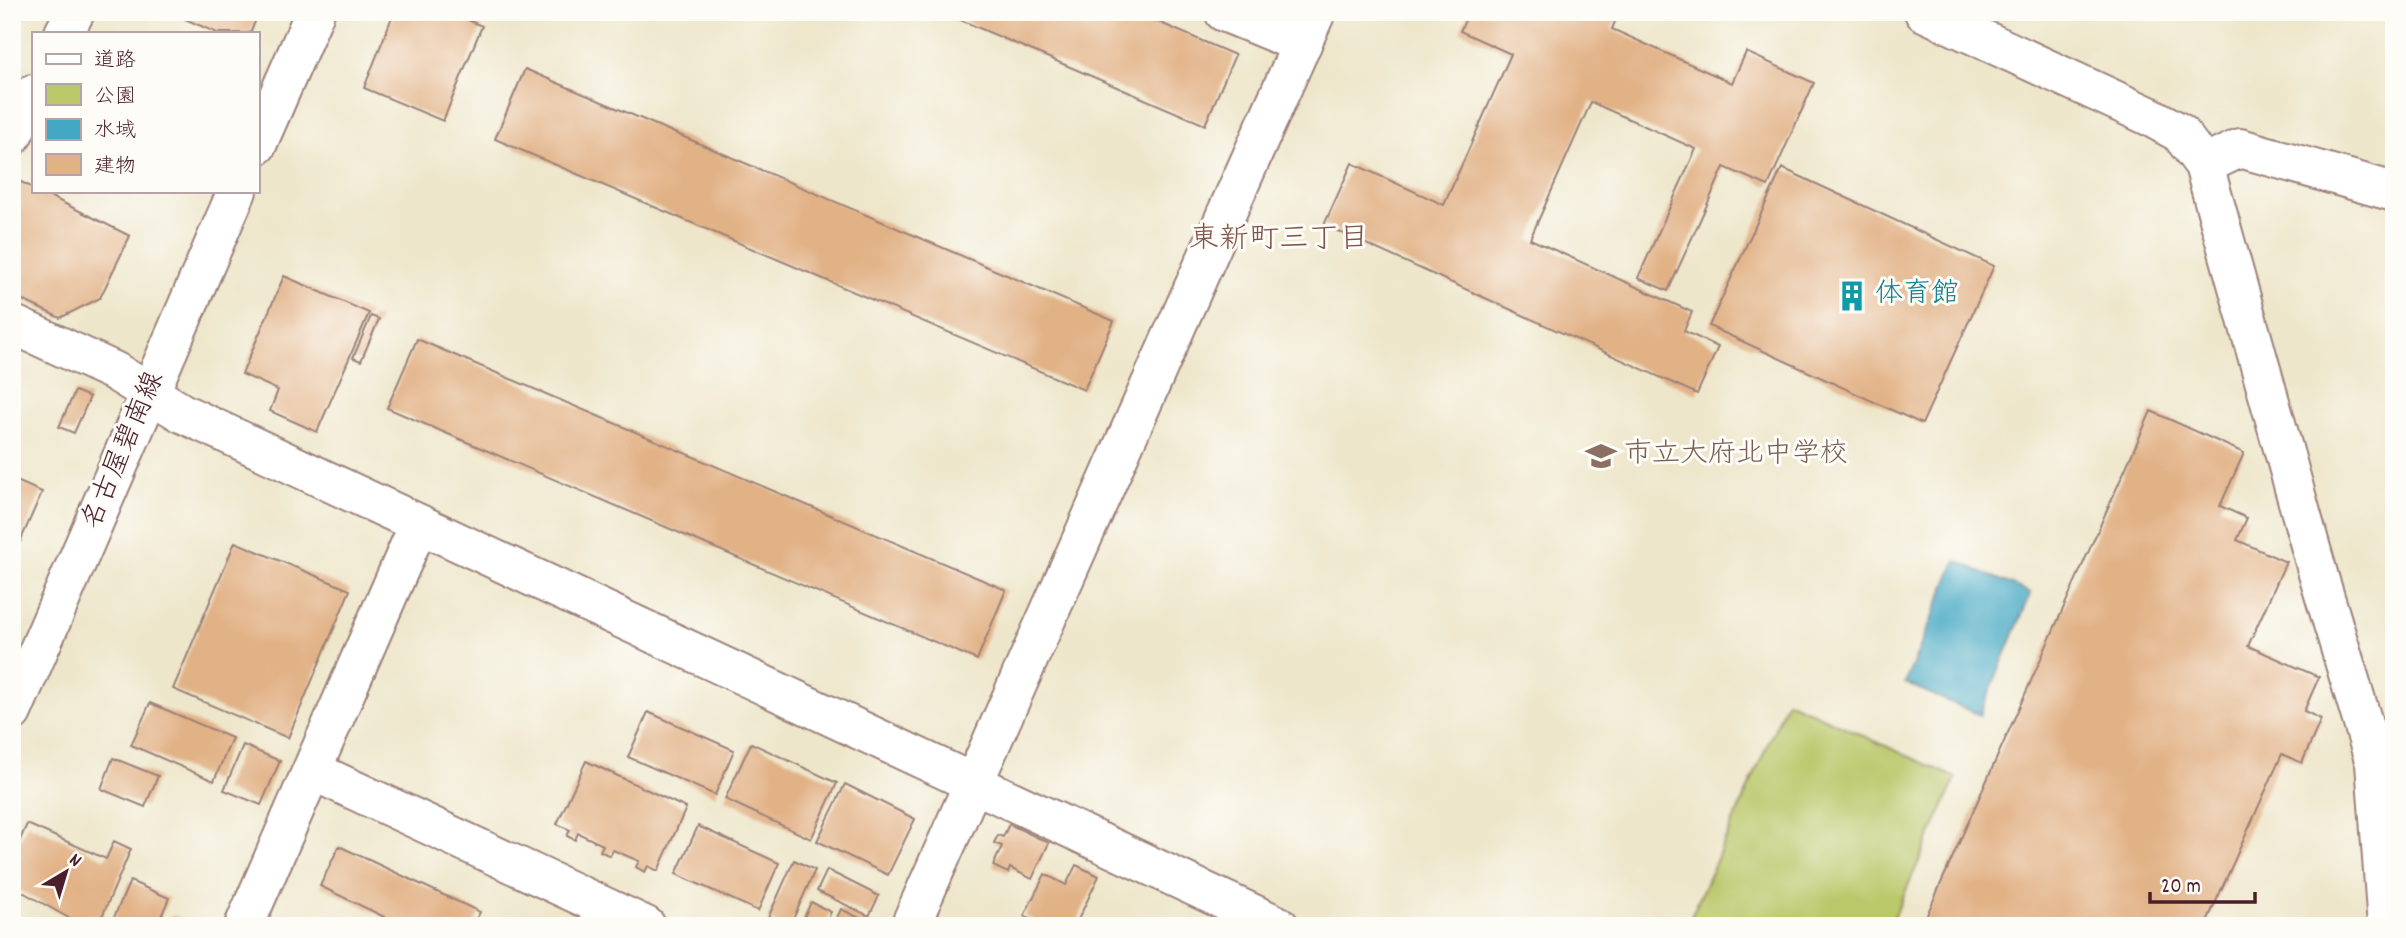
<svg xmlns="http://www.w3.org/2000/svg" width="2406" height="938" font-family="Dekko,'Klee One',sans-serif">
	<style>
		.green { fill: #bac86a; stroke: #82744a; stroke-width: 2 }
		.water { fill: #44a8c4; stroke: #476478; stroke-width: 2 }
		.building { fill: #e2b287 }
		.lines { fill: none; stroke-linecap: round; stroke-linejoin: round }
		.minor-casing { stroke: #9c827a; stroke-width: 42 }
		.major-casing { stroke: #9c827a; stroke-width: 42 }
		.minor { stroke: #fff; stroke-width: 38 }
		.major { stroke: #fff; stroke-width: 38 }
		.labels { text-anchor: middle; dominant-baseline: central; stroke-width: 6; stroke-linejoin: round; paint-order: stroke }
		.culture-label { font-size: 28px; fill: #0d838f; stroke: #fdfcf7; text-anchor: start }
		.street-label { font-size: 28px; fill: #4a1f2b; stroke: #fdfcf7 }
		.education-label { font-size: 28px; fill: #785e54; stroke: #fdfcf7; text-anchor: start }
		.neighbourhood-label { font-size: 30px; fill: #7f524b; stroke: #fdfcf7 }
	</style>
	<rect width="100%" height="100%" fill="#fdfcf7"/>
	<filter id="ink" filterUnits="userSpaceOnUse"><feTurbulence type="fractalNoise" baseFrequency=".0143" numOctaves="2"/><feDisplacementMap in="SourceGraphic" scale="14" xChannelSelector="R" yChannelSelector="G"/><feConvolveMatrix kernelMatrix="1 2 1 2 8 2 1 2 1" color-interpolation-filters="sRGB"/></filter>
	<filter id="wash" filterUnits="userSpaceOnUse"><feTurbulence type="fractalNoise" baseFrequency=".00686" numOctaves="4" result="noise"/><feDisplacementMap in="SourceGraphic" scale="28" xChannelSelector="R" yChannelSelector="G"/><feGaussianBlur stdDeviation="1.57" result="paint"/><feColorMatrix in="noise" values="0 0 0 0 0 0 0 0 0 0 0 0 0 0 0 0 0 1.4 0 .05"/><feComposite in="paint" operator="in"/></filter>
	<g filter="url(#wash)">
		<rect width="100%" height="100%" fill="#eee6ca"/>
		<polygon class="green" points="1787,701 1956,778 1890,926 1687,926"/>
		<polygon class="water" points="1956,561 2031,593 1980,715 1905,683"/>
		<g id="blocks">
			<g class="building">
				<polygon points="188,12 257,12 259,13 250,33 217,33 185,19"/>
				<polygon points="394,12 449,12 482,26 443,121 364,88"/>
				<polygon points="942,12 1135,12 1235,55 1205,125"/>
				<polygon points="1469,12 1619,12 1612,29 1732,83 1746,52 1814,83 1768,186 1724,167 1668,291 1638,278 1696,149 1591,102 1530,239 1692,312 1684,331 1718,347 1697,394 1324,225 1352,163 1444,205 1511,54 1460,31"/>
				<polygon points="525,69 1114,321 1084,390 495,139"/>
				<polygon points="1782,168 1994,266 1922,424 1709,326"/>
				<polygon points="13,178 130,236 100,298 60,318 12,295"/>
				<polygon points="284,276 369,313 317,432 270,411 278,390 242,374"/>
				<polygon points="371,316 379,319 361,361 353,358"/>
				<polygon points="417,339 1006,590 977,660 387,408"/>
				<polygon points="75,391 90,397 74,433 59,427"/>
				<polygon points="2151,411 2244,453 2220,506 2247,518 2237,540 2286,562 2248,646 2319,677 2304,711 2321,719 2302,763 2282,754 2205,926 1922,926"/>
				<polygon points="12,479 42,492 12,560"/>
				<polygon points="235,542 350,590 288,738 173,689"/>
				<polygon points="150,703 232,738 214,781 131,745"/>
				<polygon points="648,712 734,750 715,795 628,757"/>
				<polygon points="751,743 837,783 811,839 725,799"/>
				<polygon points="243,745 280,761 261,805 224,790"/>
				<polygon points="113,758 158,776 145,807 101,789"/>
				<polygon points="586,761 686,808 658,871 648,866 645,872 636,867 639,861 613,850 610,856 600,851 603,845 578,833 575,840 567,836 570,830 557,824"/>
				<polygon points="845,784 915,819 888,875 817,841"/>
				<polygon points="27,824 106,859 114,841 131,849 98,926 83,926 12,886 12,858"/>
				<polygon points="1009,824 1049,843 1032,879 1010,868 1008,873 993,866 1002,846 994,843 998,835 1003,837"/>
				<polygon points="698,826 779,863 758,911 676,874"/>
				<polygon points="339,846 480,912 473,926 403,926 320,886"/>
				<polygon points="794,860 815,870 790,926 779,926 767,920"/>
				<polygon points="1076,865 1099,876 1075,926 1045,926 1024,916 1045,874 1066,885"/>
				<polygon points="827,870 879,896 869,916 817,891"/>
				<polygon points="130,881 169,898 157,926 110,926"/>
				<polygon points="811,902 831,912 825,926 800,926"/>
				<polygon points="841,909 876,926 833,926"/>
				<polygon points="173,915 200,926 169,926"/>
			</g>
		</g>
	</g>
	<g filter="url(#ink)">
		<use href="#blocks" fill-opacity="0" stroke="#9c827a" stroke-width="2"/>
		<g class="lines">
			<g class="minor-casing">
				<g id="minor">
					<polyline points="1224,12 1302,44"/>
					<polyline points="1924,12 2149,116 2180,133 2204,165 2320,581 2375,763 2387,926"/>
					<polyline points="64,33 75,12"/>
					<polyline points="12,136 33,94"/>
					<polyline points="2204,165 2240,148 2394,192"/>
					<polyline points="12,324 114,371 182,413 1279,926"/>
					<polyline points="313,771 646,926"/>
					<polyline points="244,926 419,524"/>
					<polyline points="910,926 1316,12"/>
				</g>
			</g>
			<g class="major-casing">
				<g id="major">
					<polyline points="257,145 315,12"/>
					<polyline points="12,712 237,191"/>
				</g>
			</g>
			<use href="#minor" class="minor"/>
			<use href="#major" class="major"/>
		</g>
	</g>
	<defs>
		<g id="building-bare" transform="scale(2.415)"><path d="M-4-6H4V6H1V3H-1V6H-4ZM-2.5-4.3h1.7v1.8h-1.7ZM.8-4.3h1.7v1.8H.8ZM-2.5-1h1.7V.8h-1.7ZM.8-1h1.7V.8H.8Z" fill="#0f9aa8" stroke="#fdfcf7" stroke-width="2.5" paint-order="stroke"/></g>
		<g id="school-bare" transform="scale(2.415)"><path d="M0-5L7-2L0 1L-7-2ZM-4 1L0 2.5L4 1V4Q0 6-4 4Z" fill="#8d6e63" stroke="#fdfcf7" stroke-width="2.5" paint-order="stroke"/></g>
	</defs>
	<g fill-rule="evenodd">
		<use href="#building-bare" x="1852" y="296"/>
		<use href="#school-bare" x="1601" y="456"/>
	</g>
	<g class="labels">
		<g class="culture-label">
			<text x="1875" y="296">体育館</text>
		</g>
		<g class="street-label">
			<text transform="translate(125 451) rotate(-67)">名古屋碧南線</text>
		</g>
		<g class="education-label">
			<text x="1624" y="456">市立大府北中学校</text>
		</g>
		<g class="neighbourhood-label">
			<text x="1279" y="241">東新町三丁目</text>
		</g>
	</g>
	<rect width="2406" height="938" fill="none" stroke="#fdfcf7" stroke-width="42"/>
	<rect x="32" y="32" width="228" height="161" fill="#fdfcf7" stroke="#b5a4a5" stroke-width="2"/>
	<rect x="46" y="54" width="35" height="10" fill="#ffffff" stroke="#b5a4a5" stroke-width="2"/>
	<text x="94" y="66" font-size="21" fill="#4a1f2b">道路</text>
	<rect x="46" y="84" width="35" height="21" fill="#bac86a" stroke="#b5a4a5" stroke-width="2"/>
	<text x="94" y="102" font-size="21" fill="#4a1f2b">公園</text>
	<rect x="46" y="119" width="35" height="21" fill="#44a8c4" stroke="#b5a4a5" stroke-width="2"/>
	<text x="94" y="136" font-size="21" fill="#4a1f2b">水域</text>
	<rect x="46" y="154" width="35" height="21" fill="#e2b287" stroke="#b5a4a5" stroke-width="2"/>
	<text x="94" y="172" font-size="21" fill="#4a1f2b">建物</text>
	<g transform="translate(66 872) rotate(38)" stroke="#fdfcf7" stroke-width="5" paint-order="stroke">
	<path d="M0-5L12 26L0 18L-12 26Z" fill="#4a1f2b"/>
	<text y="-10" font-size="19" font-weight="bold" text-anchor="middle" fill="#4a1f2b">N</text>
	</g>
	<path d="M2150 892v10h105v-10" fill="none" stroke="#4a1f2b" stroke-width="3.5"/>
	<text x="2161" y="892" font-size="21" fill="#4a1f2b" stroke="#fdfcf7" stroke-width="5" paint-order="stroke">20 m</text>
</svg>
